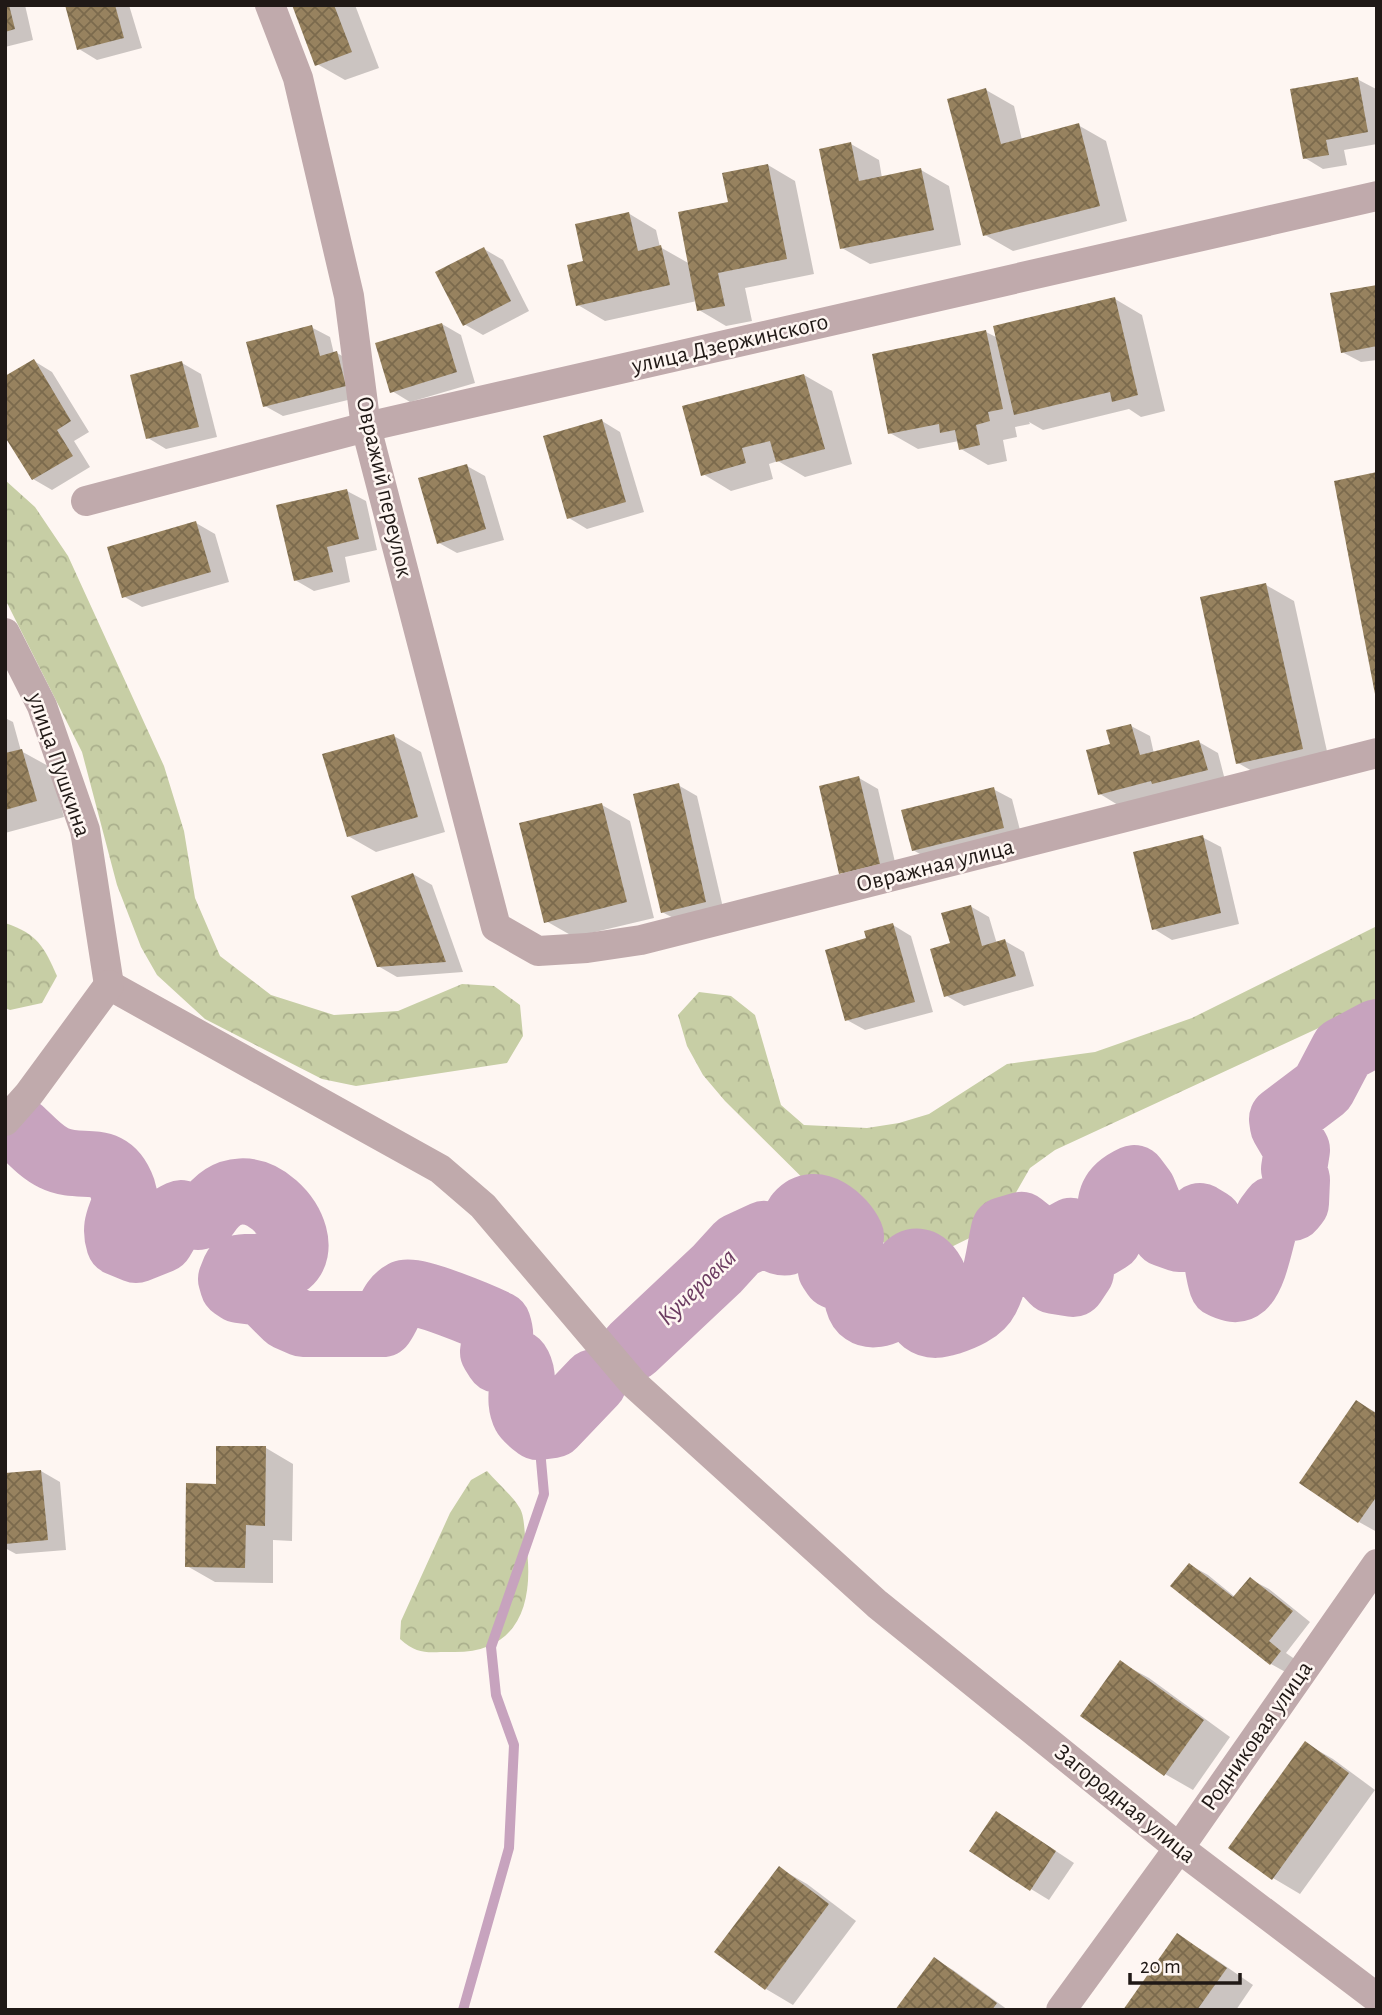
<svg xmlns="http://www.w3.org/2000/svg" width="1382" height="2015" font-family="'Alegreya Sans',sans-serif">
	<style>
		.forest { fill: url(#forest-crowns) }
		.shadow { fill: #0003 }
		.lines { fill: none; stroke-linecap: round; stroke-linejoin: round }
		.stream { stroke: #c7a3be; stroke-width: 10 }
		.river { stroke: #c7a3be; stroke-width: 66 }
		.building { fill: url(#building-cross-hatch) }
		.minor { stroke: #c0aaac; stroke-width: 30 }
		.labels { text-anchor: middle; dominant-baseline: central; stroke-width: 5; stroke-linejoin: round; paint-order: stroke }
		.street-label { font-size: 24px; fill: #201916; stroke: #fef6f2 }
		.water-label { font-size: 26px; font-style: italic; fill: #6c3c61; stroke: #fef6f2 }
	</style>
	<defs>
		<pattern id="forest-crowns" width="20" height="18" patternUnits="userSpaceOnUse" patternTransform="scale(1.75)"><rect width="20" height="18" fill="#c7cea5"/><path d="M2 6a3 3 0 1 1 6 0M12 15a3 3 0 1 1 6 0" fill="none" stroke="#abb08d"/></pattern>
		<pattern id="building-cross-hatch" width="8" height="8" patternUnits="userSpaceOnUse" patternTransform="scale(1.75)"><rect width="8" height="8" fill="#97825f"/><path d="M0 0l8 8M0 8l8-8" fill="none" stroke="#7b6a4d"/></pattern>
	</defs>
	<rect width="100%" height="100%" fill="#fef6f2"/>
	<g class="forest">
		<polygon points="5,480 35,507 68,556 164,766 184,831 195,898 220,956 271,995 334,1015 398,1011 462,984 494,986 520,1005 523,1036 507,1063 356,1086 322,1079 205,1019 157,975 141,947 117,885 82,752 5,599"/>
		<path d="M5,923C38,934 44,947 57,976L42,1003L10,1010L5,1008Z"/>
		<polygon points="1377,926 1377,1001 1055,1150 1030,1168 998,1224 937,1254 872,1240 843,1218 725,1101 703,1075 687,1046 678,1015 699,992 731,996 755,1015 781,1105 804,1125 867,1128 899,1123 929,1114 1007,1064 1095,1052 1192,1018"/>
		<path d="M487,1471C497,1483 511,1494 519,1507C525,1515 524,1533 526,1543C535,1603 519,1655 449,1652C426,1652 418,1655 400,1639L401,1621L450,1513L471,1480Z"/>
	</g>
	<g class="shadow">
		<polygon points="5,5 25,5 33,40 5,47"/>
		<polygon points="66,5 129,5 142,48 97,60 79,49"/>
		<polygon points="294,5 355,5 379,68 345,80 317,64"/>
		<polygon points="1357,79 1376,89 1377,144 1344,150 1347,165 1323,169 1305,158"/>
		<polygon points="986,90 1014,106 1022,140 1078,125 1106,141 1127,221 1013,251 985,235"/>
		<polygon points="851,144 879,160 882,178 921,170 949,186 961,245 870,264 842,248"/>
		<polygon points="768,165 795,181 814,274 745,288 752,321 726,326 699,310 697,301 605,321 578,305 585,262 628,213 656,230 660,247 690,264 730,204"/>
		<polygon points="484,249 503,260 529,311 483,335 464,324"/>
		<polygon points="1377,287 1377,360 1361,362 1342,352"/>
		<polygon points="1115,299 1142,315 1165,411 1141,417 1129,409 1043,430 1029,422 1030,424 1015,427 1017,437 1003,440 1007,461 988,465 961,449 959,441 918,449 890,433 986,332 998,338"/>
		<polygon points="442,324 461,335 475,383 410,402 392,391"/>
		<polygon points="311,327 330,337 334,354 337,353 356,364 364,396 283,416 265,406"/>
		<polygon points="34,361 52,372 89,432 74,441 90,467 52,490 33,479"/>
		<polygon points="182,363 201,374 217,437 166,449 148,438"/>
		<polygon points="804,375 832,391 852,464 805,477 778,461 769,464 773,479 731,491 703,474"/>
		<polygon points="602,421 620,432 644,512 587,529 569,518"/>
		<polygon points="467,466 485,476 504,540 457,553 439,543"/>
		<polygon points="347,491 366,501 377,550 345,557 350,582 314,591 295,580"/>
		<polygon points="196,523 215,534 229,582 142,607 123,596"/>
		<polygon points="1266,585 1294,601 1330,765 1266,779 1238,763"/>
		<polygon points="5,718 13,722 21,751 50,767 64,817 5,833"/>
		<polygon points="1131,726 1150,736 1154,754 1199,742 1218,753 1225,780 1118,805 1100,794 1112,745"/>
		<polygon points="394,736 421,752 445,832 376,852 348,836"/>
		<polygon points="859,778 878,789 898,875 859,883 841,873"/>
		<polygon points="678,785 697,796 724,912 681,922 662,912"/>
		<polygon points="993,789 1012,799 1022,838 932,861 913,850"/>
		<polygon points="602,805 630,821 654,918 574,937 546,921"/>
		<polygon points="1202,837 1221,847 1239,924 1172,940 1154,929"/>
		<polygon points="413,874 432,885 463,972 397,977 378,966"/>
		<polygon points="970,906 989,917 997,944 1005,941 1024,952 1034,986 964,1006 945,995 952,944"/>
		<polygon points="893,925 911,936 933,1012 865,1030 847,1020 869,940"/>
		<polygon points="1357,1402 1377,1413 1377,1532 1359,1522"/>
		<polygon points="266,1448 293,1464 292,1541 273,1540 273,1583 215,1582 187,1566 218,1486"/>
		<polygon points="41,1471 60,1482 66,1550 16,1554 5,1548 5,1475"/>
		<polygon points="1190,1565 1208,1575 1235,1597 1250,1579 1269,1589 1310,1622 1286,1653 1299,1662 1289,1674 1271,1664"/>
		<polygon points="1121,1663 1149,1678 1230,1737 1193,1790 1165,1774"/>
		<polygon points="1305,1743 1333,1759 1375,1790 1300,1894 1273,1878"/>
		<polygon points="1015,1824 1074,1863 1049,1900 1031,1889"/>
		<polygon points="779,1868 807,1884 856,1921 793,2005 766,1989"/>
		<polygon points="1178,1936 1205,1952 1253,1985 1236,2010 1125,2010"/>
		<polygon points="934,1959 953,1970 1008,2010 897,2010"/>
	</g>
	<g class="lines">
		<polyline class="stream" points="463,2010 509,1848 514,1745 496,1695 491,1647 544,1494 538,1427"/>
		<g class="river">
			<path d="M20,1130C30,1139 41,1152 54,1158C82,1172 109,1150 123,1190C130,1210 111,1218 119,1243L136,1250L161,1240L175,1216L181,1213L198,1217L206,1215C248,1150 319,1237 288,1263C280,1270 249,1264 235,1269L231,1279L233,1286L239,1290L263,1293L287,1317L303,1324H382C390,1313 391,1300 404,1293C416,1288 484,1317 498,1324C501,1333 502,1338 494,1345L493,1352L498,1360L517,1363C528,1379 516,1398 525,1415C527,1419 534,1424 538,1427L553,1425L594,1382"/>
			<path d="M633,1348L717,1269L738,1246L764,1234C771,1237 782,1246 789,1241C796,1235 793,1222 798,1215C816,1194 843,1219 851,1236L848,1249L835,1257L831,1270L835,1276L856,1285C858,1291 857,1296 858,1302C863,1321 884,1315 895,1305C898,1293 897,1279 906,1268C921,1248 941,1279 936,1296C934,1302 927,1308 923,1314L924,1321C932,1327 940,1325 950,1322C962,1318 980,1311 986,1299C997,1279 999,1251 1004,1230L1021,1225L1040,1240L1041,1267L1054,1281L1073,1284L1081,1272C1074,1256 1064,1254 1062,1236L1071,1231C1082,1235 1087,1243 1099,1245L1109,1239C1115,1211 1099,1194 1134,1178L1143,1190L1154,1217L1165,1234L1179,1239H1184L1189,1236L1200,1216L1210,1222C1217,1243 1215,1264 1222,1285C1229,1288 1236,1292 1243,1286C1256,1274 1261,1234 1268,1217L1274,1209L1292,1208L1296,1203L1297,1180L1294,1169L1297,1150L1283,1126L1282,1119L1323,1088L1343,1050L1377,1032"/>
		</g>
	</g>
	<g class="building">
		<polygon points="5,5 9,5 15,29 5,32"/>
		<polygon points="65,5 115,5 124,38 77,50"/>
		<polygon points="292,5 334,5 352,52 315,66"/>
		<polygon points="1358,77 1368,132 1326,140 1329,155 1303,159 1290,89"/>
		<polygon points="986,88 1001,144 1079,123 1100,206 983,236 947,99"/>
		<polygon points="851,142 859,181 921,168 934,230 840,249 819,149"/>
		<polygon points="768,164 787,259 718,273 725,306 697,311 678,212 728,202 722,173"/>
		<polygon points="629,212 638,251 661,245 670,285 576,306 567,265 583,261 575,224"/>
		<polygon points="484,247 511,301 463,326 435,272"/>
		<polygon points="1377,285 1377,346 1341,353 1330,293"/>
		<polygon points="1115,297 1138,395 1112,402 1110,392 1014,415 993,326"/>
		<polygon points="442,323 457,372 390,393 375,343"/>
		<polygon points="312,325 320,356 337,351 346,386 263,407 246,342"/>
		<polygon points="986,330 1003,409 988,412 990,421 976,425 980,445 959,450 955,430 940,433 939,424 888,434 872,354"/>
		<polygon points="34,359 71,421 57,430 73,456 32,480 5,437 5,376"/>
		<polygon points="182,361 199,427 146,439 130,375"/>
		<polygon points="804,374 825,449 776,462 770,441 742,448 746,463 701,476 682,406"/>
		<polygon points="602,419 626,502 567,519 543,436"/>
		<polygon points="467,464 486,529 437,544 418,478"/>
		<polygon points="1377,472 1377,694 1375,694 1334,481"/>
		<polygon points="347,489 359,539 327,547 333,572 294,581 276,505"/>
		<polygon points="196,521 211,572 122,598 107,547"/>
		<polygon points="1266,583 1303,749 1236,764 1200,597"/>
		<polygon points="1131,724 1140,755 1199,740 1208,770 1152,784 1151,781 1098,795 1086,750 1110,744 1106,730"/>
		<polygon points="394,734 418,817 347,837 322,754"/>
		<polygon points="22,749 37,801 5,810 5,753"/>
		<polygon points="859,776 880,864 839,874 819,786"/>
		<polygon points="679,783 706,902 661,913 633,794"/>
		<polygon points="994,787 1004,828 912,851 901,810"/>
		<polygon points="602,803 627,902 544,923 519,823"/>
		<polygon points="1203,835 1221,913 1152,930 1133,852"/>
		<polygon points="413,873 446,962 377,967 351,896"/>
		<polygon points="971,905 982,946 1005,939 1016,976 944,997 930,949 950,943 941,913"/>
		<polygon points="893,923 915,1002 845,1021 825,950 866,938 864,931"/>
		<polygon points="1356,1400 1377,1414 1377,1496 1358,1523 1299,1483"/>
		<polygon points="216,1446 266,1446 265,1526 246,1525 245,1568 185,1567 186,1483 216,1484"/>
		<polygon points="41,1470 48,1540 5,1544 5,1473"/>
		<polygon points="1189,1563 1233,1597 1250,1577 1293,1611 1269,1641 1281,1651 1270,1665 1170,1586"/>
		<polygon points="1120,1660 1204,1720 1164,1776 1080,1716"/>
		<polygon points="1305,1741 1349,1773 1272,1880 1228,1848"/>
		<polygon points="996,1811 1056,1851 1030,1891 969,1851"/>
		<polygon points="779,1866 829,1904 765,1990 714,1952"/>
		<polygon points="1177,1933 1227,1968 1197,2010 1123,2010"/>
		<polygon points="934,1957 997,2003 992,2010 895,2010"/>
	</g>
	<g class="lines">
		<g class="minor">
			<polyline points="270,5 298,78 349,296 366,427 496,927 538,951 587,948 641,940 1377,753"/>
			<polyline points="86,501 366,427 1377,196"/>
			<polyline points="5,633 42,706 85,830 109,985"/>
			<polyline points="109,985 440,1169 483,1206 634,1384 877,1604 1179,1848 1377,1998"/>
			<polyline points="5,1121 29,1094 109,985"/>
			<polyline points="1061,2010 1179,1848 1377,1564"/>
		</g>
	</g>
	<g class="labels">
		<g class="street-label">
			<text transform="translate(730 344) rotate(-13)">улица Дзержинского</text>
			<text transform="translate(384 487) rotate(77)">Овражий переулок</text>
			<text transform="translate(59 765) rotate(71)">улица Пушкина</text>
			<text transform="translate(935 866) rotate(-14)">Овражная улица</text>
			<text transform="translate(1257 1736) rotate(-55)">Родниковая улица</text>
			<text transform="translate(1125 1804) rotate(39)">Загородная улица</text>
		</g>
		<g class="water-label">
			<text transform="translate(697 1287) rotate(-44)">Кучеровка</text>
		</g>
	</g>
	<rect width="1382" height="2015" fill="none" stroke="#201916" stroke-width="14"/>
	<path d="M1130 1973v10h110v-10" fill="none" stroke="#201916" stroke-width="3.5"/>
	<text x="1140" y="1973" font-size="21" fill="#201916" stroke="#fef6f2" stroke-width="5" paint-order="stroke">20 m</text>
</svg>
